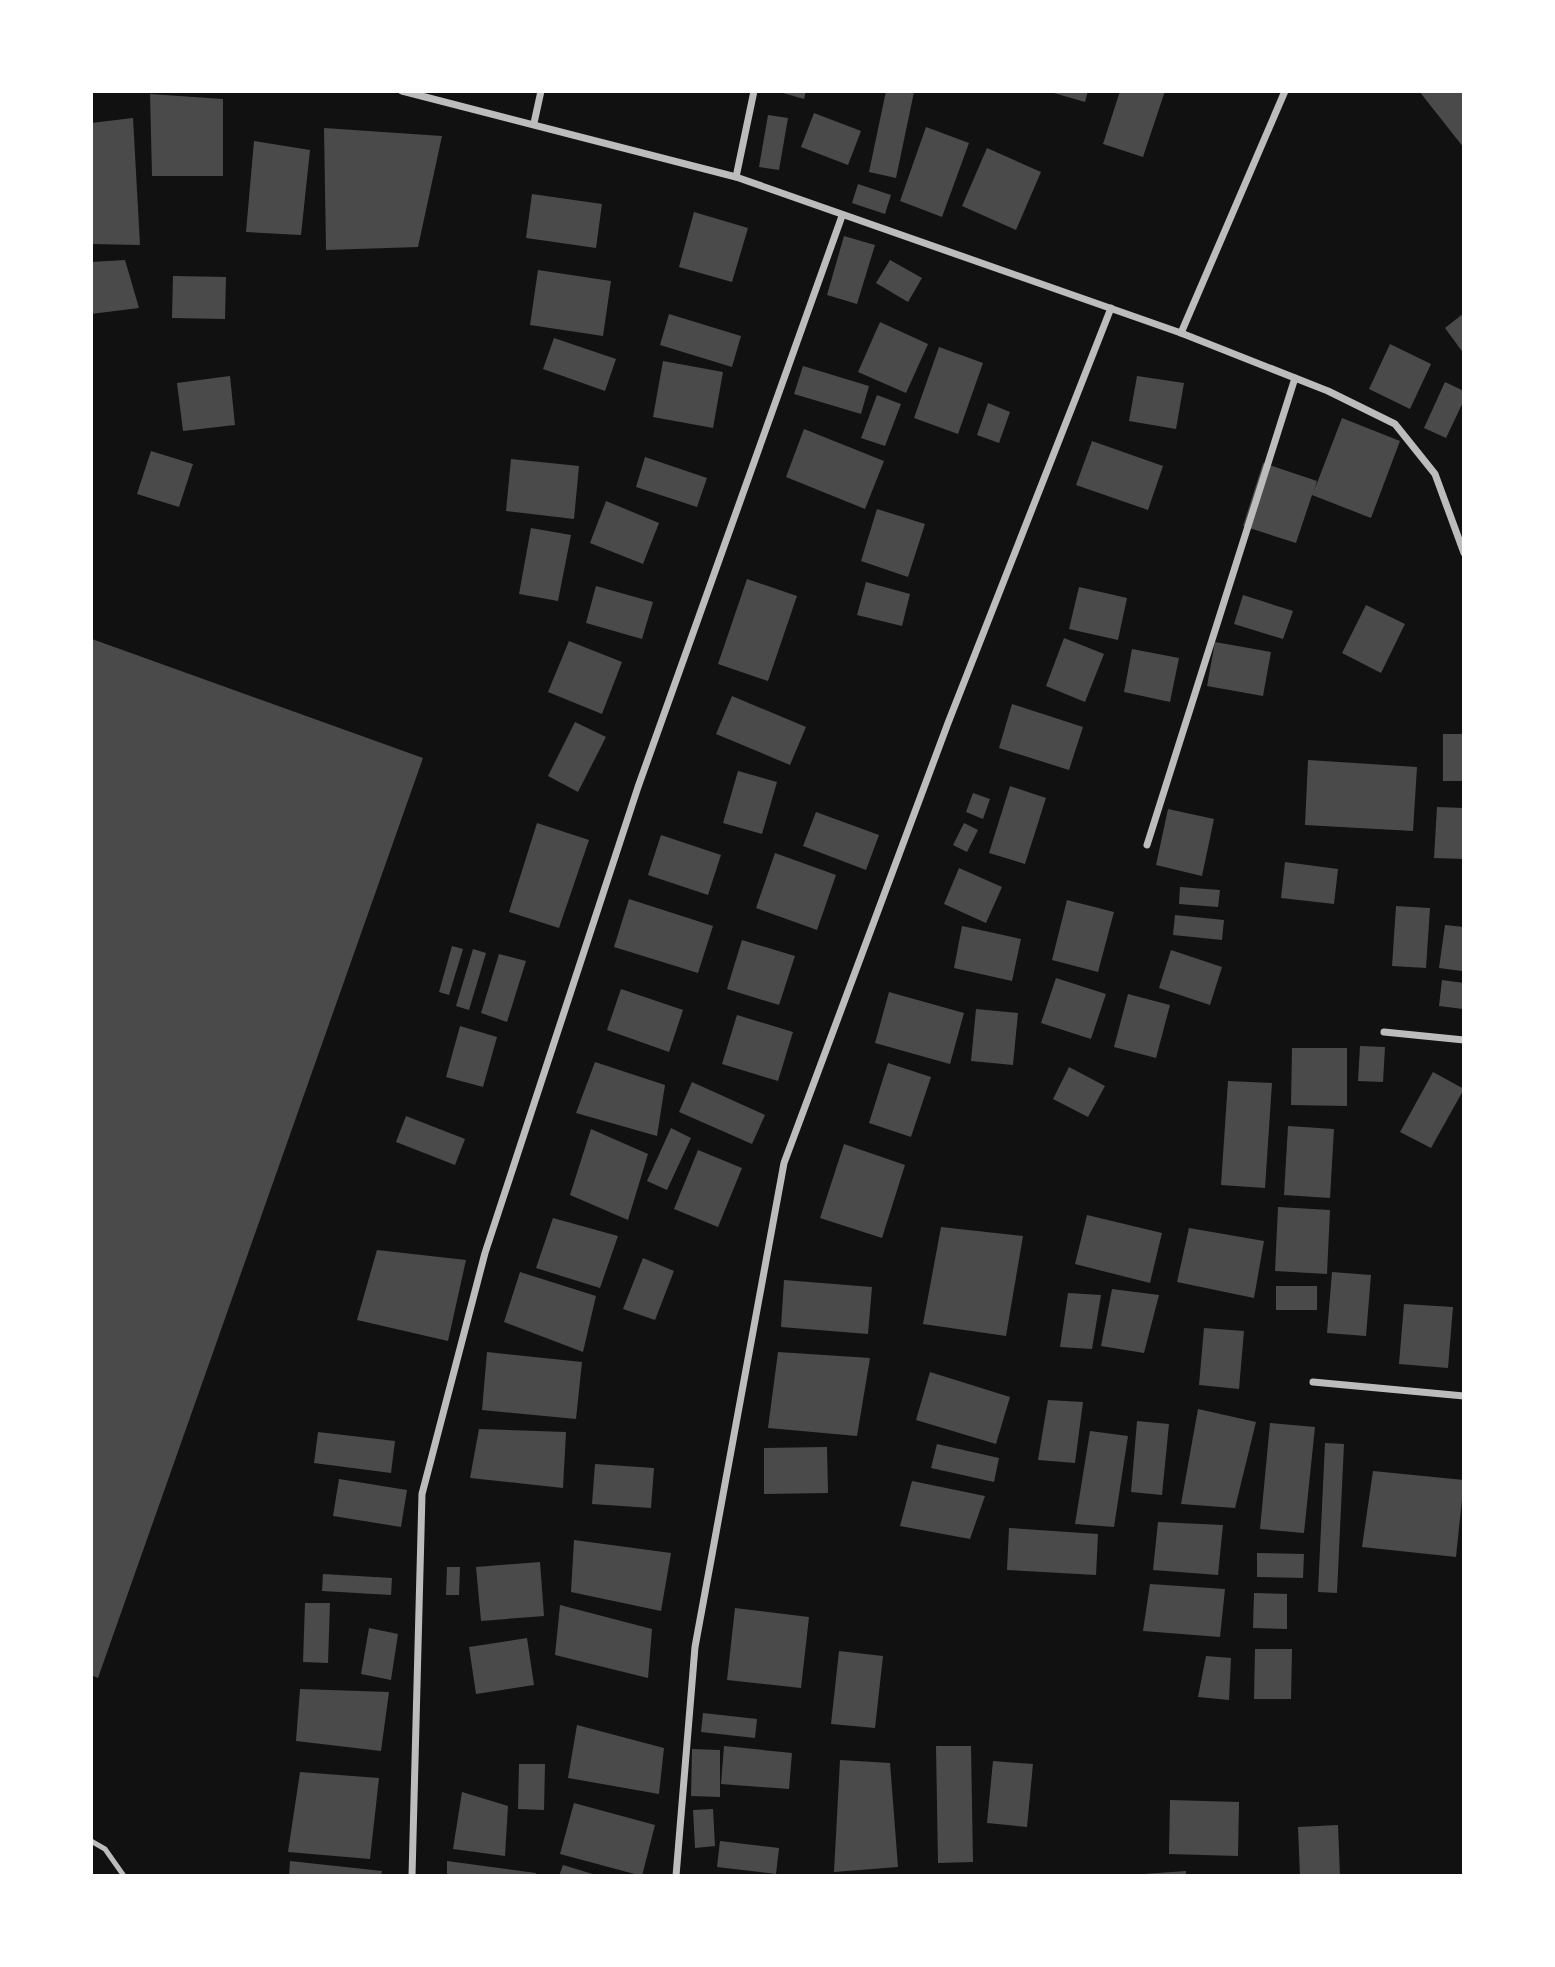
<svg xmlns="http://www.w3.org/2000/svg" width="1555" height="1967" font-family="Figtree,sans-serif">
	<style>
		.building { fill: #4a4a4a }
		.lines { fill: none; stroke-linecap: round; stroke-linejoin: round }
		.service { stroke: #bcbcbc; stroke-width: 5 }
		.minor { stroke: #bcbcbc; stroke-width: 7 }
	</style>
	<rect width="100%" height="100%" fill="#111"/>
	<g class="building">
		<polygon points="776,91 806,91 804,99"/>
		<polygon points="886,91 914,92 896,178 869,172"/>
		<polygon points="1047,91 1088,91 1085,102"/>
		<polygon points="1120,91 1165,91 1143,157 1103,144"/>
		<polygon points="1419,91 1464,91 1464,148"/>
		<polygon points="150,94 223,99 223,176 152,176"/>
		<polygon points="814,113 861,131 848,165 801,147"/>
		<polygon points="768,115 788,118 779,170 759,167"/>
		<polygon points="133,118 140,245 91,244 91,123"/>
		<polygon points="926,127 969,143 942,217 900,201"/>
		<polygon points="324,128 442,136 418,247 326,250"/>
		<polygon points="254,141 310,150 301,235 246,232"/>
		<polygon points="987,148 1041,172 1016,230 962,206"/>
		<polygon points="858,184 891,195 885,214 852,203"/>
		<polygon points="532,194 602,204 596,248 526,238"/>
		<polygon points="694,212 748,228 732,282 679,267"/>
		<polygon points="844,236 875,245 857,304 827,295"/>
		<polygon points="125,260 139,308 91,314 91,262"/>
		<polygon points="890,260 922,278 908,302 876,283"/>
		<polygon points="538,270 611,281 603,336 530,325"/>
		<polygon points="173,276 226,277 225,319 172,318"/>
		<polygon points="1464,313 1464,354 1445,328"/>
		<polygon points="669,314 741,336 732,367 660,345"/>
		<polygon points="880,322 928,344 906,393 858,372"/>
		<polygon points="554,338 616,359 605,391 543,369"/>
		<polygon points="1390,344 1431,364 1410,409 1369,389"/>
		<polygon points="939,347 983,363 958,434 914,418"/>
		<polygon points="663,361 723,372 713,428 653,417"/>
		<polygon points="803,366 869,386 861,414 794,394"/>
		<polygon points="230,376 235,425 183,431 177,383"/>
		<polygon points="1137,376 1184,383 1176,429 1129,421"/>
		<polygon points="1445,382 1464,391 1464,400 1446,438 1424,428"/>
		<polygon points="877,395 901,404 885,446 861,438"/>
		<polygon points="988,403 1010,412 999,443 977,435"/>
		<polygon points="1342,418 1400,441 1371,518 1312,495 1296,543 1243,526 1263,463 1317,481 1314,491"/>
		<polygon points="804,429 884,461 865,509 786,477"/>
		<polygon points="1092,441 1163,466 1148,510 1076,485"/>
		<polygon points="151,451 193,464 179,507 137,494"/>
		<polygon points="645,457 707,478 697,507 636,487"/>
		<polygon points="511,459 579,466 574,519 506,511"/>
		<polygon points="606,501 659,523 643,564 590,543"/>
		<polygon points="877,509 925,524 908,577 861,561"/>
		<polygon points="531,528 571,535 558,601 519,594"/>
		<polygon points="747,579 797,596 768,681 718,664"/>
		<polygon points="866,582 910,594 902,626 857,615"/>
		<polygon points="596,586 653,602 642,639 586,623"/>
		<polygon points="1079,587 1127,598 1118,640 1069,629"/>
		<polygon points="1243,595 1293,611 1283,639 1234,624"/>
		<polygon points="1366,605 1405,624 1381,673 1342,653"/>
		<polygon points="1064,638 1104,654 1085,702 1046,686"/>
		<polygon points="92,639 423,758 98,1678 91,1675"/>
		<polygon points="569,641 622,662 602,714 548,692"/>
		<polygon points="1215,642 1271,652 1263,696 1207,686"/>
		<polygon points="1132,649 1179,658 1170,702 1124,692"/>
		<polygon points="732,696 806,727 790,765 716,734"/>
		<polygon points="1012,704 1083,727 1069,770 999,748"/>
		<polygon points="575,722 606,737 578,792 548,776"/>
		<rect x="1443" y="734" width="21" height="47"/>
		<polygon points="1308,760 1417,767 1413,831 1305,825"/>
		<polygon points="738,771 777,782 762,834 723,823"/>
		<polygon points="1010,786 1046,798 1025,864 989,853"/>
		<polygon points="973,793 990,799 983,819 966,812"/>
		<polygon points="1437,807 1464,808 1464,859 1434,858"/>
		<polygon points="1168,809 1214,819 1202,876 1156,865"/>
		<polygon points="816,812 879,835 866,870 803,846"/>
		<polygon points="537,823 589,840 559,928 509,912"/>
		<polygon points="964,823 978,830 967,852 953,845"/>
		<polygon points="661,835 721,855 708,895 648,875"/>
		<polygon points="775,853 836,875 817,930 756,908"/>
		<polygon points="1285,862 1338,869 1334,904 1281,898"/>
		<polygon points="959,868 1002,887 986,923 944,904"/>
		<polygon points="1180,887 1220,890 1218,907 1179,904"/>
		<polygon points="629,899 713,926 698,973 614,947"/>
		<polygon points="1067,900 1114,912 1098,972 1052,960"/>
		<polygon points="1396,906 1430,908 1426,968 1392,966"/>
		<polygon points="1175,915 1224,920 1222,940 1173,935"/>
		<polygon points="1445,925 1464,927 1462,971 1439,968"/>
		<polygon points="962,926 1021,939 1012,981 954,968"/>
		<polygon points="742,940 795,956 779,1005 727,989"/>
		<polygon points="452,946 463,949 449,995 439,992"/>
		<polygon points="473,949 486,953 469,1010 456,1006"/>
		<polygon points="1171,950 1222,967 1210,1005 1159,988"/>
		<polygon points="499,954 526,961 507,1022 481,1013"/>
		<polygon points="1056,978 1106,994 1091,1039 1041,1023"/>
		<polygon points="1442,980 1464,983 1463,1009 1439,1006"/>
		<polygon points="621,989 683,1010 669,1052 607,1030"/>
		<polygon points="889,992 964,1013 950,1064 875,1043"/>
		<polygon points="1128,994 1170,1005 1156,1058 1114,1047"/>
		<polygon points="976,1009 1018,1013 1013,1065 971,1061"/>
		<polygon points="737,1015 793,1032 778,1081 722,1064"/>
		<polygon points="460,1026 497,1037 483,1087 446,1077"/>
		<polygon points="1360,1046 1385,1047 1383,1082 1358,1081"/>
		<polygon points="1292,1048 1347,1048 1347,1106 1291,1105"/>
		<polygon points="595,1062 665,1085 657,1136 576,1113"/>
		<polygon points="888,1063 931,1077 911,1137 869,1123"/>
		<polygon points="1069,1067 1105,1086 1088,1117 1053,1099"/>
		<polygon points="1433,1072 1464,1089 1431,1148 1400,1132"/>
		<polygon points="1228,1081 1272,1083 1265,1188 1221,1185"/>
		<polygon points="692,1082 765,1115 752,1144 679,1112"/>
		<polygon points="406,1116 465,1139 455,1165 396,1142"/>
		<polygon points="1288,1126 1334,1129 1330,1198 1284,1195"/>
		<polygon points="671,1128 691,1138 667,1190 647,1181"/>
		<polygon points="591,1129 648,1154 628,1220 570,1195"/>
		<polygon points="844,1144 905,1165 882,1238 820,1218"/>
		<polygon points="698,1150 742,1168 718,1227 674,1209"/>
		<polygon points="1278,1207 1330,1210 1327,1274 1275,1271"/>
		<polygon points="1087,1215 1162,1233 1150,1283 1075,1264"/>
		<polygon points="553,1218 618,1236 600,1288 536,1268"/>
		<polygon points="941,1227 1023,1236 1006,1336 923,1324"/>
		<polygon points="1189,1228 1264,1241 1254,1298 1177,1282"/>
		<polygon points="377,1250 466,1260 448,1341 357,1320"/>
		<polygon points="643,1258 674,1271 655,1320 623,1309"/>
		<polygon points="520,1272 596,1296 583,1352 504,1322"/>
		<polygon points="1332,1272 1371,1275 1366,1336 1327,1333"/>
		<polygon points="784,1280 872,1287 868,1334 781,1327"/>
		<rect x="1276" y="1286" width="41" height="24"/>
		<polygon points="1112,1289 1159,1295 1144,1353 1101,1346"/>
		<polygon points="1068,1293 1101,1295 1092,1349 1060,1347"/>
		<polygon points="1404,1304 1453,1307 1448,1368 1399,1364"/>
		<polygon points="1204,1328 1244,1331 1239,1389 1199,1385"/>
		<polygon points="487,1352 582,1362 576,1419 482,1410"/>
		<polygon points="778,1352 870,1358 857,1436 768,1428"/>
		<polygon points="930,1372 1010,1397 996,1444 916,1420"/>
		<polygon points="1048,1400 1083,1402 1075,1463 1038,1460"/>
		<polygon points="1198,1409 1256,1422 1235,1508 1181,1504"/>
		<polygon points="1137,1421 1169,1424 1162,1495 1131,1492"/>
		<polygon points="1270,1423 1315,1427 1304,1533 1260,1529"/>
		<polygon points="479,1429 566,1432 563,1488 470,1478"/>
		<polygon points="1090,1431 1128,1436 1114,1527 1075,1524"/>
		<polygon points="318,1432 395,1441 391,1473 314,1463"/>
		<polygon points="1325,1443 1344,1444 1337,1593 1318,1592"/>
		<polygon points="937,1444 999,1458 994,1482 931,1468"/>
		<polygon points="827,1447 828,1493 764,1494 764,1448"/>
		<polygon points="595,1464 654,1468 651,1508 592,1504"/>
		<polygon points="1373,1471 1464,1480 1456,1557 1362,1547"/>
		<polygon points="339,1479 407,1490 401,1527 333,1516"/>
		<polygon points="912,1481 985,1496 970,1539 900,1526"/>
		<polygon points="1158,1522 1223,1525 1218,1575 1153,1570"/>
		<polygon points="1009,1528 1098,1534 1096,1575 1007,1570"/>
		<polygon points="574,1540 671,1553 661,1611 571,1592"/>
		<polygon points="1257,1553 1304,1554 1303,1578 1257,1577"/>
		<polygon points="540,1562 544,1616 481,1621 476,1567"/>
		<polygon points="447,1567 460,1567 459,1595 446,1595"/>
		<polygon points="323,1574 392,1578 391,1595 322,1591"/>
		<polygon points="1150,1584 1225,1589 1220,1637 1143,1631"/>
		<polygon points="1254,1593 1287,1594 1287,1629 1253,1628"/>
		<polygon points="305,1603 330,1603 328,1663 303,1662"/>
		<polygon points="560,1605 652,1629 648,1678 555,1655"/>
		<polygon points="735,1608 809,1617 801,1688 727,1680"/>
		<polygon points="369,1628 398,1634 391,1680 361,1674"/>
		<polygon points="527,1638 534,1685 476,1694 469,1647"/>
		<polygon points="1255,1649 1292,1649 1291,1699 1254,1699"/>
		<polygon points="839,1651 883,1656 875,1728 831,1724"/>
		<polygon points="1206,1656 1231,1658 1229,1700 1198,1697"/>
		<polygon points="300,1689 389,1692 381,1751 296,1741"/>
		<polygon points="703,1713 757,1719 755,1738 701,1732"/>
		<polygon points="577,1725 664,1748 659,1794 568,1778"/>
		<polygon points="724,1746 792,1753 789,1789 721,1784"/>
		<polygon points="936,1746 971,1746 973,1862 938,1863"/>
		<polygon points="692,1749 720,1750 720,1797 691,1796"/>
		<polygon points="840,1760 890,1763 898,1867 834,1872"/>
		<polygon points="993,1761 1033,1764 1027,1827 987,1823"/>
		<polygon points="519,1764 545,1764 544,1810 518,1809"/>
		<polygon points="300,1772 379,1778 370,1859 288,1852"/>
		<polygon points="462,1792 508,1806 505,1856 453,1849"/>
		<polygon points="1170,1800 1239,1802 1238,1856 1169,1854"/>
		<polygon points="574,1803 655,1825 642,1876 560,1854"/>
		<polygon points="713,1809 715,1846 695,1848 693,1810"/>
		<polygon points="1338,1825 1340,1876 1300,1876 1298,1827"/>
		<polygon points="720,1841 779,1848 776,1874 717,1867"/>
		<polygon points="290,1861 382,1871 381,1876 289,1876"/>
		<polygon points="447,1861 536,1873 536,1876 447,1876"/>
		<polygon points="563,1865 596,1875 596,1876 559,1876"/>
		<polygon points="1186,1871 1186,1876 1144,1876 1144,1874"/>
	</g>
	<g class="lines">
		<polyline class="service" points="91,1841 105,1849 124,1876"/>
		<g class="minor">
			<polyline points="402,91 736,177 1181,333 1328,391 1395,424 1435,474 1464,553"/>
			<polyline points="534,123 541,91"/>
			<polyline points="736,177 754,91"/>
			<polyline points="1181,333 1285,91"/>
			<polyline points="1147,845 1295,378"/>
			<polyline points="1384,1032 1464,1040"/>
			<polyline points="1313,1382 1464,1396"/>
			<polyline points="412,1876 422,1494 485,1253 638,787 842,216"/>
			<polyline points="676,1876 695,1647 784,1163 948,723 1111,308"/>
		</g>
	</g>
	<rect width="1555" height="1967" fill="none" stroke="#ffffff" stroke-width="186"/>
</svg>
